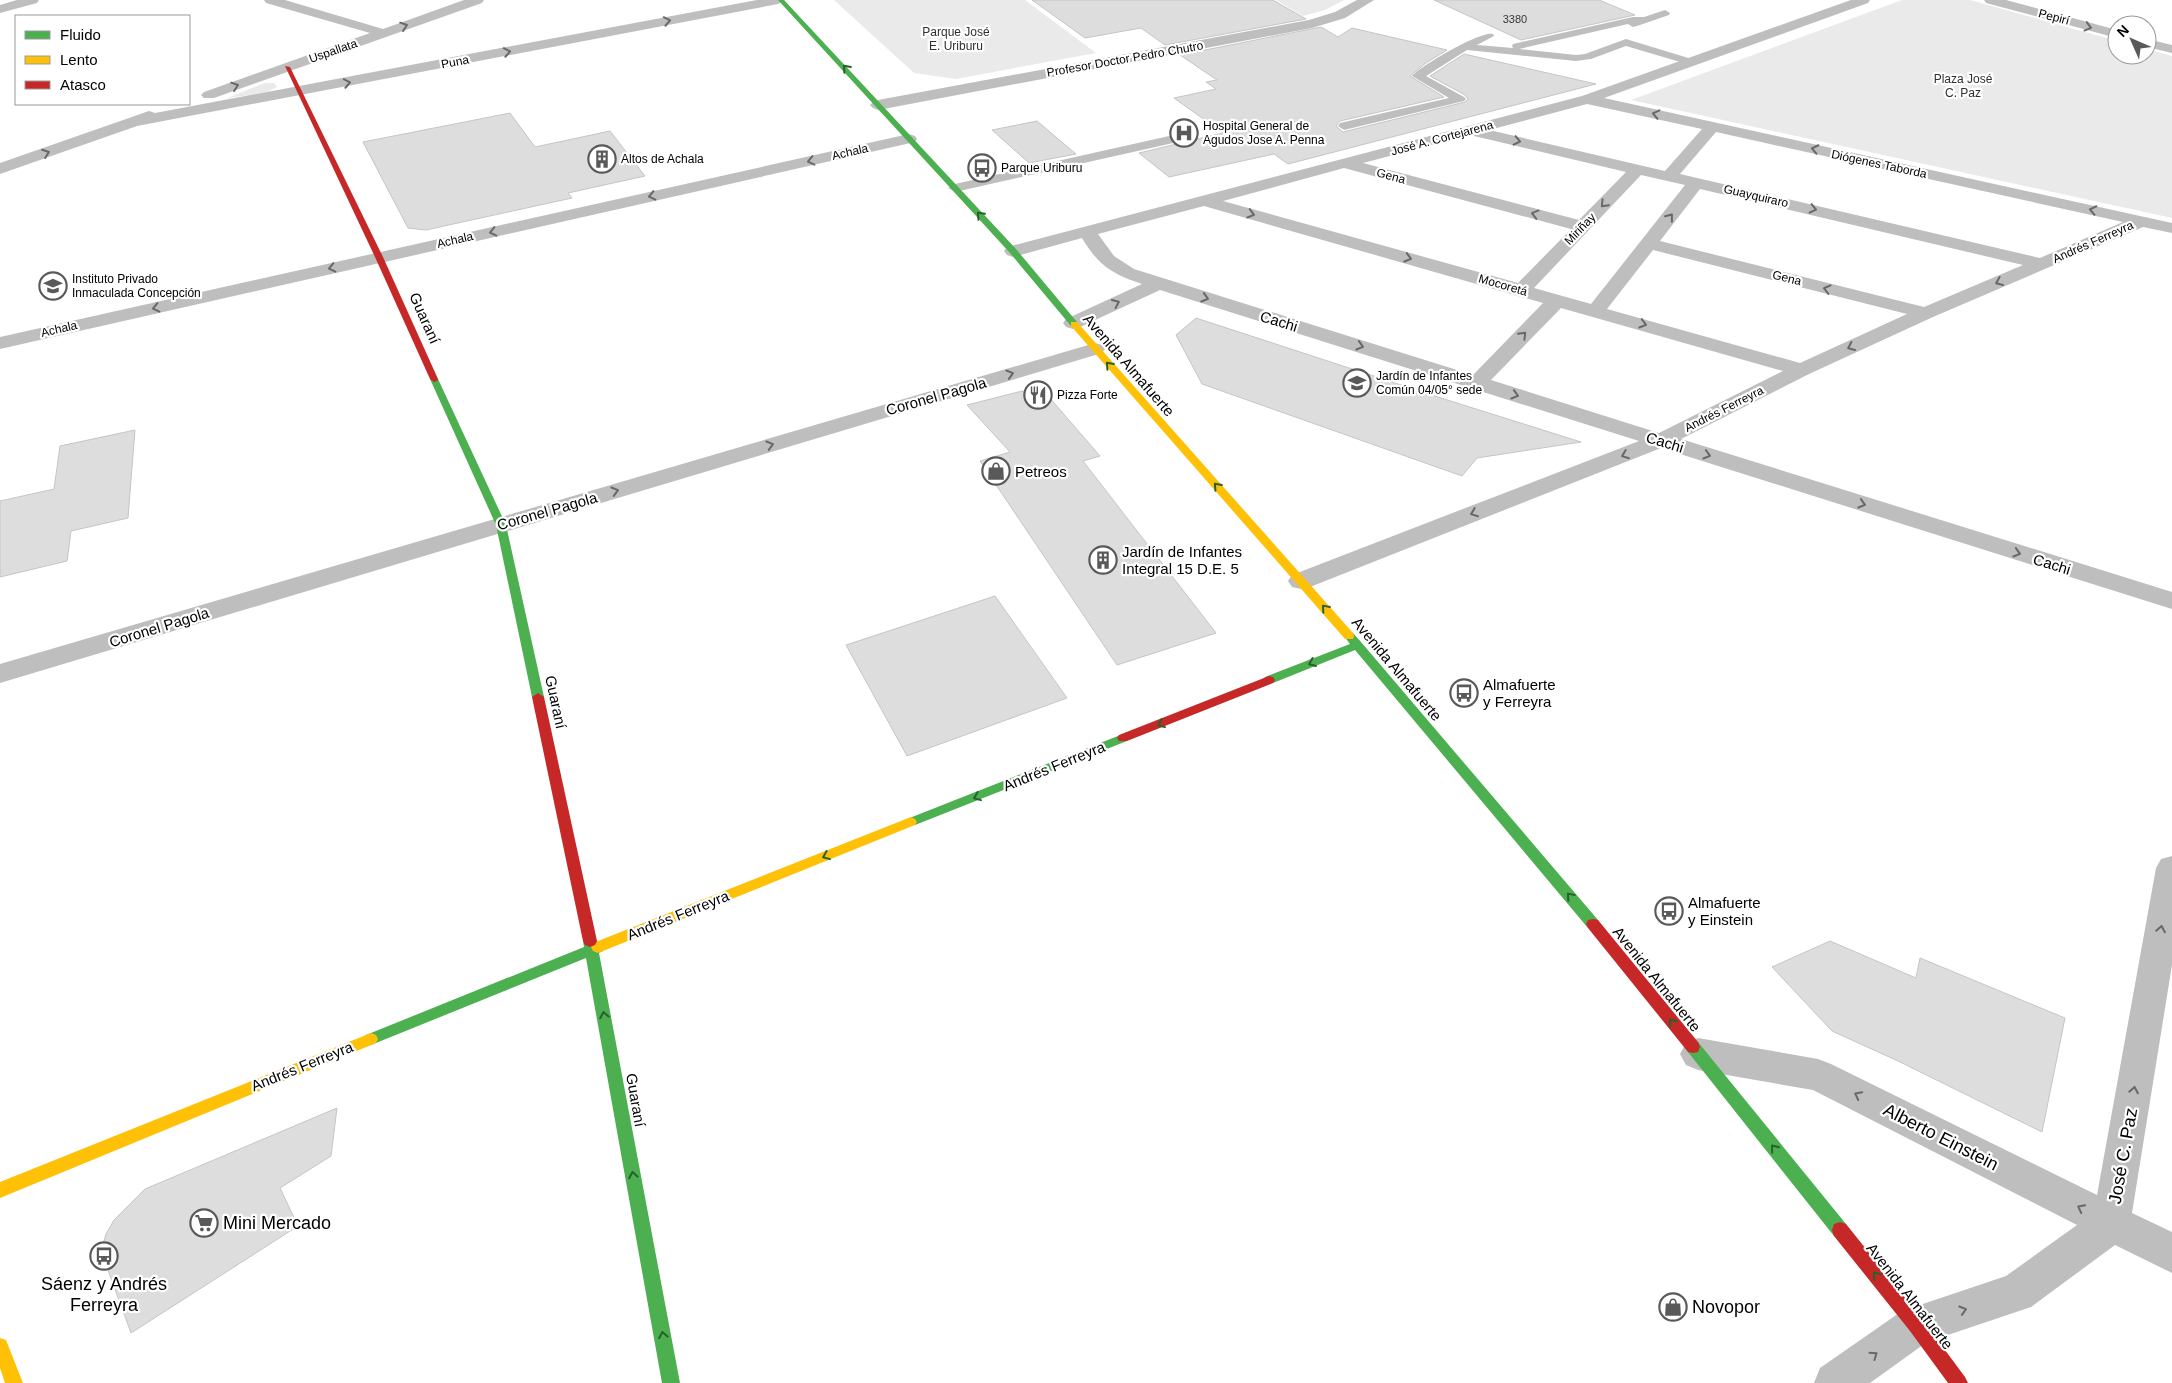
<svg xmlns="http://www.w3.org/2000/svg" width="2172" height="1383" font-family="Helvetica,sans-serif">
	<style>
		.green { fill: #eaeaea }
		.building { fill: #ddd; stroke: #c5c5c5 }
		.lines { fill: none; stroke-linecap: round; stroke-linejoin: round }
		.lane { fill: #bebebe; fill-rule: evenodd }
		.street { fill: #bebebe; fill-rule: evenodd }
		.fast { fill: #4caf50; fill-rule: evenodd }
		.slow { fill: #ffc107; fill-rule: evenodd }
		.jam { fill: #c62828; fill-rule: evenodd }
		.oneway { stroke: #686868 }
		.oneway2 { stroke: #2a602c }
		.labels { text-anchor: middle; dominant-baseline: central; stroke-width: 4.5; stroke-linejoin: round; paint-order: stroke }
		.far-number-label { font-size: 11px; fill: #373737 }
		.far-street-label { font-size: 12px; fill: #000; stroke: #fff }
		.far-park-label { font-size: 12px; fill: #303030; stroke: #fff }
		.far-poi-label { font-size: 12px; fill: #000; stroke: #fff; text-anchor: start }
		.street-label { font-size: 15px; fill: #000; stroke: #fff }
		.poi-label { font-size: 15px; fill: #000; stroke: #fff; text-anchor: start }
		.near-street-label { font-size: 18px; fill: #000; stroke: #fff }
		.near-poi-label { font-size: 18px; fill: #000; stroke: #fff; text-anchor: start }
	</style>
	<rect width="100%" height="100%" fill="#fff"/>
	<g class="green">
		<polygon points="834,0 1025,0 1096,53 956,79 914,73"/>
		<polygon points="1276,0 1344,0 1325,10 1303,16"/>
		<polygon points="1902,0 1970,0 2117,41 2117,55 2147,55 2147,49 2172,56 2172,218 1631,100"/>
		<polygon points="265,83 274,83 277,87 265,93 227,98"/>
	</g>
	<g class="building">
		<polygon points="1032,0 1273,0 1306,19 1165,45 1141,28 1085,38"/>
		<polygon points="1434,0 1599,0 1635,15 1521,40"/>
		<polygon points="1321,27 1338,37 1352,28 1447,50 1426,63 1410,76 1444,97 1340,121 1336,126 1343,132 1465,102 1468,99 1465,95 1430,76 1464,54 1596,84 1288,164 1274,154 1169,177 1139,153 1223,133 1174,98 1216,89 1206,82 1217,80 1180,55"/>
		<polygon points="510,113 535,147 610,131 645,176 568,193 572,198 426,230 408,228 363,142"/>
		<polygon points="1037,121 1076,154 1029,163 992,130"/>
		<polygon points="1196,318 1441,398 1581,442 1477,458 1462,476 1202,384 1176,335"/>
		<polygon points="1022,391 1049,397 1100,456 1083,461 1216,633 1117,665 980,461 1010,452 967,405"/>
		<polygon points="135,430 128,518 71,531 67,561 0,577 0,501 54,489 60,446"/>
		<polygon points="995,596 1067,698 907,756 846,645"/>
		<polygon points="1830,941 1916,978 1920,958 2065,1018 2042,1132 1898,1061 1832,1031 1772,967"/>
		<polygon points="337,1108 331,1156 280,1188 298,1226 131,1333 101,1251 106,1234 114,1220 145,1189"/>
	</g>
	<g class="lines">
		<g class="lane">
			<path d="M1665,10L1670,13L1669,15L1637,26L1633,27L1628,24L1519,49L1576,55L1585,54L1626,39L1695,60L1697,62L1695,64H1687L1626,46L1591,59L1576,61L1467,50L1426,76L1464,97L1466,99L1464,101L1344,130L1338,126L1340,123L1449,98L1412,76C1421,66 1480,31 1493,34L1494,36L1477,45L1513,48L1512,46L1513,44L1633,17H1644Z"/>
			<polygon points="1178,134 1184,138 1182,141 955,192 948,188 955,184"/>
		</g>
		<g class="street">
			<polygon points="17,0 39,0 37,3 0,13 0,5"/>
			<polygon points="264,0 285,0 383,29 464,0 484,0 482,3 214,98 204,98 201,95 204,92 370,33 266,3"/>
			<polygon points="757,0 785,0 778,4 137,126 0,174 0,163 149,111 155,113"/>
			<polygon points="1357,0 1374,0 1345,18 1312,28 878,110 873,108 870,105 873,102 878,100 1309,20 1335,12"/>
			<path d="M1851,0H1870L1868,3L1604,98L2172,223V233L2143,227L1933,317L1809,374L1681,439L2172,592V609L1661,448L1310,587L1301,589L1292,587L1288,581L1292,575L1639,441L1160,290L1080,327L1073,329L1066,327L1063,323L1066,319L1142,284C1112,274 1098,265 1082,238L1013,257L1007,255L1004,251L1007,247L1582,96ZM1587,104L1702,129L1665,171L1489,130ZM1716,132L2123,222L2040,258L1680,174ZM1470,135L1474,136L1626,172L1579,220L1363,163ZM1344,168L1571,229L1518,283L1223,201ZM1641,175L1685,185L1591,304L1534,288ZM1700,189L2023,265L1924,307L1660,241ZM1204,206L1543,303L1473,375L1134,269L1114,256L1098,234ZM1653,250L1907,314L1800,363L1607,309ZM1561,308L1783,371L1659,433L1491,380Z"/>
			<polygon points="1984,0 2006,0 2117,30 2117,38 1986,3"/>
			<polygon points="2147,39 2172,45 2172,53 2147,47"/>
			<polygon points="909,134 915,136 917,139 915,142 0,349 0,337"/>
			<polygon points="1095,343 1102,345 1105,349 1102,353 0,683 0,664"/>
			<polygon points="2172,856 2172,965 2132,1213 2172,1232 2172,1273 2115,1245 2031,1307 1927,1342 1870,1383 1814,1383 1820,1368 1902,1311 2006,1276 2077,1225 1813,1090 1698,1070 1686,1065 1680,1054 1686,1043 1698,1038 1818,1059 1831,1064 2097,1195 2156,868 2161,859"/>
		</g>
		<g class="fast">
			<polygon points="778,0 784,0 1016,249 1077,322 1077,326 1071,326 1010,253"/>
			<polygon points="434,376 438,379 506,525 544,697 542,700 538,701 532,697 496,525 430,379"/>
			<polygon points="1349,632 1353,633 1361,642 1598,920 1600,924 1598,928 1593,929 1588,928 1355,650 1273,683 1265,683 1263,680 1265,677 1350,644 1344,636"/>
			<polygon points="1123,734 1127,735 1129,738 1127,741 915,825 907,825 905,822 907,819"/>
			<polygon points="590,935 595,937 597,942 603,943 605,947 603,951 599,953 680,1383 662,1383 586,958 371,1045 366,1043 364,1039 366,1035 584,947 583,941 585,937"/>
			<polygon points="1693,1041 1698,1042 1846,1224 1848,1230 1846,1236 1840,1238 1834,1236 1688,1052 1686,1047 1688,1042"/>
		</g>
		<g class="slow">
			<polygon points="1071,322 1077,322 1353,633 1354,636 1353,639 1345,639 1071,326"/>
			<polygon points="911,817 915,819 917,822 915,825 603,951 598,953 593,951 591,947 593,943"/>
			<polygon points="371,1033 376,1035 378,1039 376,1043 0,1198 0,1182"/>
			<polygon points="0,1338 6,1340 23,1383 5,1383 0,1368"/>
		</g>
		<g class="jam">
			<polygon points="285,66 290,67 383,257 438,379 437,381 434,382 430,379 375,257"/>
			<polygon points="1269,676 1273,677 1275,680 1273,683 1127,741 1119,741 1117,738 1119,735"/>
			<polygon points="538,693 544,697 597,941 595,945 590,947 585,945 583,941 532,697"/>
			<polygon points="1593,919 1598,920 1698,1042 1700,1047 1698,1052 1693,1053 1688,1052 1588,928 1586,924 1588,920"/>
			<polygon points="1840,1222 1846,1224 1922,1319 1965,1377 1968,1383 1948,1383 1910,1331 1834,1236 1832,1230 1834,1224"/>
		</g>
	</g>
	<defs><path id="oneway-chevron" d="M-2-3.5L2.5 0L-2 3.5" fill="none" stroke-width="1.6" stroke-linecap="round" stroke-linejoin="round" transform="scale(1.25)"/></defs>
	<g class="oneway">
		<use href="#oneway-chevron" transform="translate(667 21) rotate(-11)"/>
		<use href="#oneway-chevron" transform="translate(404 26) rotate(-19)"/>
		<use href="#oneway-chevron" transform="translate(2088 27) rotate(15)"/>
		<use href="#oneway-chevron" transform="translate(507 52) rotate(-11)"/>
		<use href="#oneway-chevron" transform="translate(347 83) rotate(-11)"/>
		<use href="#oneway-chevron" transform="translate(235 86) rotate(-19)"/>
		<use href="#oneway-chevron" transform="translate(1656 114) rotate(-167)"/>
		<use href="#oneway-chevron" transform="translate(1517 141) rotate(13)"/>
		<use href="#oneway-chevron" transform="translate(1815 149) rotate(-168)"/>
		<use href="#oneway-chevron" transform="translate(46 153) rotate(-20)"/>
		<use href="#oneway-chevron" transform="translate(811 161) rotate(167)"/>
		<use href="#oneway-chevron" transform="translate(652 196) rotate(167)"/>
		<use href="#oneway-chevron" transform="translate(1604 204) rotate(134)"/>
		<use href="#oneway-chevron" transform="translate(1813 209) rotate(13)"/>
		<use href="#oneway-chevron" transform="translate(2093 210) rotate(-168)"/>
		<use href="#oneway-chevron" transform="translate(1251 214) rotate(16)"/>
		<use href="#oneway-chevron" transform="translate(1535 214) rotate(-165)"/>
		<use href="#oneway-chevron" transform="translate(1670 217) rotate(-52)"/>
		<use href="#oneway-chevron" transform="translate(493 232) rotate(167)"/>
		<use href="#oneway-chevron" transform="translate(1408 258) rotate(16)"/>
		<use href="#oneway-chevron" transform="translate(332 268) rotate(167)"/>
		<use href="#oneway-chevron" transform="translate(1999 282) rotate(157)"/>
		<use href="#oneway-chevron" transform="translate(1827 289) rotate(-166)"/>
		<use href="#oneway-chevron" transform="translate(1205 298) rotate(17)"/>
		<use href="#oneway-chevron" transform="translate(1116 303) rotate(-25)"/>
		<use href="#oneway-chevron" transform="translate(156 308) rotate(167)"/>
		<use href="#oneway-chevron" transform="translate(1643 324) rotate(16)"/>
		<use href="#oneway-chevron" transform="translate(1523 335) rotate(-46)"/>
		<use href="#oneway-chevron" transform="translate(1360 346) rotate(17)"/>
		<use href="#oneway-chevron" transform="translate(1851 347) rotate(155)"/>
		<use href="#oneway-chevron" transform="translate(1010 374) rotate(-17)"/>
		<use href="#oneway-chevron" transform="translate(1515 395) rotate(17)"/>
		<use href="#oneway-chevron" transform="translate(770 445) rotate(-16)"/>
		<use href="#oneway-chevron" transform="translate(1625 455) rotate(159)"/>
		<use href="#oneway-chevron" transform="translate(1707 455) rotate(17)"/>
		<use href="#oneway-chevron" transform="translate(615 491) rotate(-16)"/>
		<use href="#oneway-chevron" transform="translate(1862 504) rotate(17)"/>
		<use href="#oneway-chevron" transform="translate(1474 513) rotate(159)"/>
		<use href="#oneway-chevron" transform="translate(2017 553) rotate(17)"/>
		<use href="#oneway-chevron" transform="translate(2161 929) rotate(-80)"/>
		<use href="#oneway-chevron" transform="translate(2134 1090) rotate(-80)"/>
		<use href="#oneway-chevron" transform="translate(1858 1095) rotate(-153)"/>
		<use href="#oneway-chevron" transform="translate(2081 1208) rotate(-153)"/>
		<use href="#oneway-chevron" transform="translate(1963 1310) rotate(-17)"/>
		<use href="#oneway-chevron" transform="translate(1874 1355) rotate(-35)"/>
	</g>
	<g class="oneway2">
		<use href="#oneway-chevron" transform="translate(846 68) rotate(-132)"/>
		<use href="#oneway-chevron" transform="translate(980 215) rotate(-133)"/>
		<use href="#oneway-chevron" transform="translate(1109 365) rotate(-132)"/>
		<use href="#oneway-chevron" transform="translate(1217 486) rotate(-132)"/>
		<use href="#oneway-chevron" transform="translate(1325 608) rotate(-131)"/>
		<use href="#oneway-chevron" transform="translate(1312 663) rotate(157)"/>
		<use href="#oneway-chevron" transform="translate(1161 724) rotate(158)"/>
		<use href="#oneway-chevron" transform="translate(977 797) rotate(158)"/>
		<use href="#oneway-chevron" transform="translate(826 856) rotate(158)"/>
		<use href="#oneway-chevron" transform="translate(1570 896) rotate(-130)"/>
		<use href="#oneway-chevron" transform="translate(604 1015) rotate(-100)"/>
		<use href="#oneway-chevron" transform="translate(1672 1022) rotate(-129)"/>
		<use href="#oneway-chevron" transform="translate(1774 1148) rotate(-129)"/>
		<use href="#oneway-chevron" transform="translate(633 1175) rotate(-100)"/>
		<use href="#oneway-chevron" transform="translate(1876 1275) rotate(-129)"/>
		<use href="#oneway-chevron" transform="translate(663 1335) rotate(-100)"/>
	</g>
	<defs>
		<g id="hospital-ring" transform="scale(1.4375)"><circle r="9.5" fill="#fff" stroke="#595959" stroke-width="1.5"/><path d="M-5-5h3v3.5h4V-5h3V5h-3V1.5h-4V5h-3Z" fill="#595959"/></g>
		<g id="building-ring" transform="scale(1.4375)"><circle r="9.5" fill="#fff" stroke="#595959" stroke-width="1.5"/><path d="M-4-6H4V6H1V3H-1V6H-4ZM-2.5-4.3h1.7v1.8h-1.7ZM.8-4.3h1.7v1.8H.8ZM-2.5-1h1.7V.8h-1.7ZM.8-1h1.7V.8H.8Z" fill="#595959"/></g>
		<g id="bus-ring" transform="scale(1.4375)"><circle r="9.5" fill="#fff" stroke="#595959" stroke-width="1.5"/><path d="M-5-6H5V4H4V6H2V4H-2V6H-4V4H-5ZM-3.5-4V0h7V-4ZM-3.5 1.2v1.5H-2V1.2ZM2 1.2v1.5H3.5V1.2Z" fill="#595959"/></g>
		<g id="school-ring" transform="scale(1.4375)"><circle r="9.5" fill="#fff" stroke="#595959" stroke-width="1.5"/><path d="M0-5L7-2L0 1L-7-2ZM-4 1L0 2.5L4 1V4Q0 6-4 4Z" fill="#595959"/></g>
		<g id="restaurant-ring" transform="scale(1.4375)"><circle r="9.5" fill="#fff" stroke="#595959" stroke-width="1.5"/><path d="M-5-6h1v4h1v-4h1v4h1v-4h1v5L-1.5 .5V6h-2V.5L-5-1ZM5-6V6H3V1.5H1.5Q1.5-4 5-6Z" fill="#595959"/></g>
		<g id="shop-ring" transform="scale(1.4375)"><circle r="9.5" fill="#fff" stroke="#595959" stroke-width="1.5"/><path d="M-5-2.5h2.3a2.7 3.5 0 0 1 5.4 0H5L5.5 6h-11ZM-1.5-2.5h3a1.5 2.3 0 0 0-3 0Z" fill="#595959"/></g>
		<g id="supermarket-ring" transform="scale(1.4375)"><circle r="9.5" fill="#fff" stroke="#595959" stroke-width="1.5"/><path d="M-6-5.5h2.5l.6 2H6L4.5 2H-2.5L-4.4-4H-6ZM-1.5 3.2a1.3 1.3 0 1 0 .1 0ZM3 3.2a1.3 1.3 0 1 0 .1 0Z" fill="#595959"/></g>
	</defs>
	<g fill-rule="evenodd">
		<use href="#hospital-ring" x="1184" y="133"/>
		<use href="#building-ring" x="602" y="159"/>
		<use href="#bus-ring" x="982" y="168"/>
		<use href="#school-ring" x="53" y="286"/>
		<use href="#school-ring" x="1357" y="383"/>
		<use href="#restaurant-ring" x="1038" y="395"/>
		<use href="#shop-ring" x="996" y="471"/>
		<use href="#building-ring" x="1103" y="560"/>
		<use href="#bus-ring" x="1464" y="693"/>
		<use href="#bus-ring" x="1669" y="911"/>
		<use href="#supermarket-ring" x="204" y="1223"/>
		<use href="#bus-ring" x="104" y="1256"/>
		<use href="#shop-ring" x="1673" y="1307"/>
	</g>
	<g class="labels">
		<g class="far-number-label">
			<text x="1515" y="19">3380</text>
		</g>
		<g class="far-street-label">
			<text transform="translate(2054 17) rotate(15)">Pepirí</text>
			<text transform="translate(333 51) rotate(-19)">Uspallata</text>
			<text transform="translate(1125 59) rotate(-10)">Profesor Doctor Pedro Chutro</text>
			<text transform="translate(455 62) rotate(-11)">Puna</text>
			<text transform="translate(1442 138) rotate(-15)">José A. Cortejarena</text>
			<text transform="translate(850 152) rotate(-13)">Achala</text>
			<text transform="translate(1879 164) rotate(12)">Diógenes Taborda</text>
			<text transform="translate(1391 176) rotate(15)">Gena</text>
			<text transform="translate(1756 196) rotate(13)">Guayquiraro</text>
			<text transform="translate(1580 229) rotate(-46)">Miriñay</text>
			<text transform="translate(455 240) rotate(-13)">Achala</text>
			<text transform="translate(2093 242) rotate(-24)">Andrés Ferreyra</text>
			<text transform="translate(1787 278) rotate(14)">Gena</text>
			<text transform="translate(1503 285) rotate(16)">Mocoretá</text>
			<text transform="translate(59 329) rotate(-13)">Achala</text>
			<text transform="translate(1724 409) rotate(-27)">Andrés Ferreyra</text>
		</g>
		<g class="far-park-label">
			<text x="956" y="32">Parque José<tspan x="956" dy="14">E. Uriburu</tspan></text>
			<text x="1963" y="79">Plaza José<tspan x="1963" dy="14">C. Paz</tspan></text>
		</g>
		<g class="far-poi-label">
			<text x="1203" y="126">Hospital General de<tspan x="1203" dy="14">Agudos Jose A. Penna</tspan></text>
			<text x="621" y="159">Altos de Achala</text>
			<text x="1001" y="168">Parque Uriburu</text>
			<text x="72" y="279">Instituto Privado<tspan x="72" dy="14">Inmaculada Concepción</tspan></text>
			<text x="1376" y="376">Jardín de Infantes<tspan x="1376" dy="14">Común 04/05° sede</tspan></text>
			<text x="1057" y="395">Pizza Forte</text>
		</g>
		<g class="street-label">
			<text transform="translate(425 318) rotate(66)">Guaraní</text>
			<text transform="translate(1279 321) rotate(17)">Cachi</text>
			<text transform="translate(1129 365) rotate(49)">Avenida Almafuerte</text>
			<text transform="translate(936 396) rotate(-16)">Coronel Pagola</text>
			<text transform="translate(1665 442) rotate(17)">Cachi</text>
			<text transform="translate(547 511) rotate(-16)">Coronel Pagola</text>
			<text transform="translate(2052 564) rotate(17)">Cachi</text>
			<text transform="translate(159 627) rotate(-17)">Coronel Pagola</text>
			<text transform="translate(1397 669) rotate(50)">Avenida Almafuerte</text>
			<text transform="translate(556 702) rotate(78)">Guaraní</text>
			<text transform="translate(1054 766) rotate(-22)">Andrés Ferreyra</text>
			<text transform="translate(678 915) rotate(-22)">Andrés Ferreyra</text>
			<text transform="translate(1657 979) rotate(51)">Avenida Almafuerte</text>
			<text transform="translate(302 1066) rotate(-22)">Andrés Ferreyra</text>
			<text transform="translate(636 1100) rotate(80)">Guaraní</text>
			<text transform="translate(1910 1296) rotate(52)">Avenida Almafuerte</text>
		</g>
		<g class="poi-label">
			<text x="1015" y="471">Petreos</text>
			<text x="1122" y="551">Jardín de Infantes<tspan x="1122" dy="17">Integral 15 D.E. 5</tspan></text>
			<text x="1483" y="684">Almafuerte<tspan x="1483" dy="17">y Ferreyra</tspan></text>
			<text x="1688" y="902">Almafuerte<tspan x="1688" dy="17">y Einstein</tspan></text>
		</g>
		<g class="near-street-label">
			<text transform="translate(1941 1137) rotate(27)">Alberto Einstein</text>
			<text transform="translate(2123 1156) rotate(-80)">José C. Paz</text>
		</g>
		<g class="near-poi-label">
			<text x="223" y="1223">Mini Mercado</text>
			<text x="104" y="1284" text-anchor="middle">Sáenz y Andrés<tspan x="104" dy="21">Ferreyra</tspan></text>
			<text x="1692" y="1307">Novopor</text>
		</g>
	</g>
	<rect x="15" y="15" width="175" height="90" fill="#ffffff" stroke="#999999"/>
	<rect x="25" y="31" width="25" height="8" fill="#4caf50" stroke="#999999"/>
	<text x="60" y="40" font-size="15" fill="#000000">Fluido</text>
	<rect x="25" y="56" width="25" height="8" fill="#ffc107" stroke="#999999"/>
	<text x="60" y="65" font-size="15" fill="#000000">Lento</text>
	<rect x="25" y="81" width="25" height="8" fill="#c62828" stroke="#999999"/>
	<text x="60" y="90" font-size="15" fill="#000000">Atasco</text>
	<g transform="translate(2132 40) rotate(315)"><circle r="24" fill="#ffffff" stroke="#999999"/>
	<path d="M0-4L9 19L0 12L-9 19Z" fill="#595959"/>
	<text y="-8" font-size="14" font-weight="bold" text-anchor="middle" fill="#000000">N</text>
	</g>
</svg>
